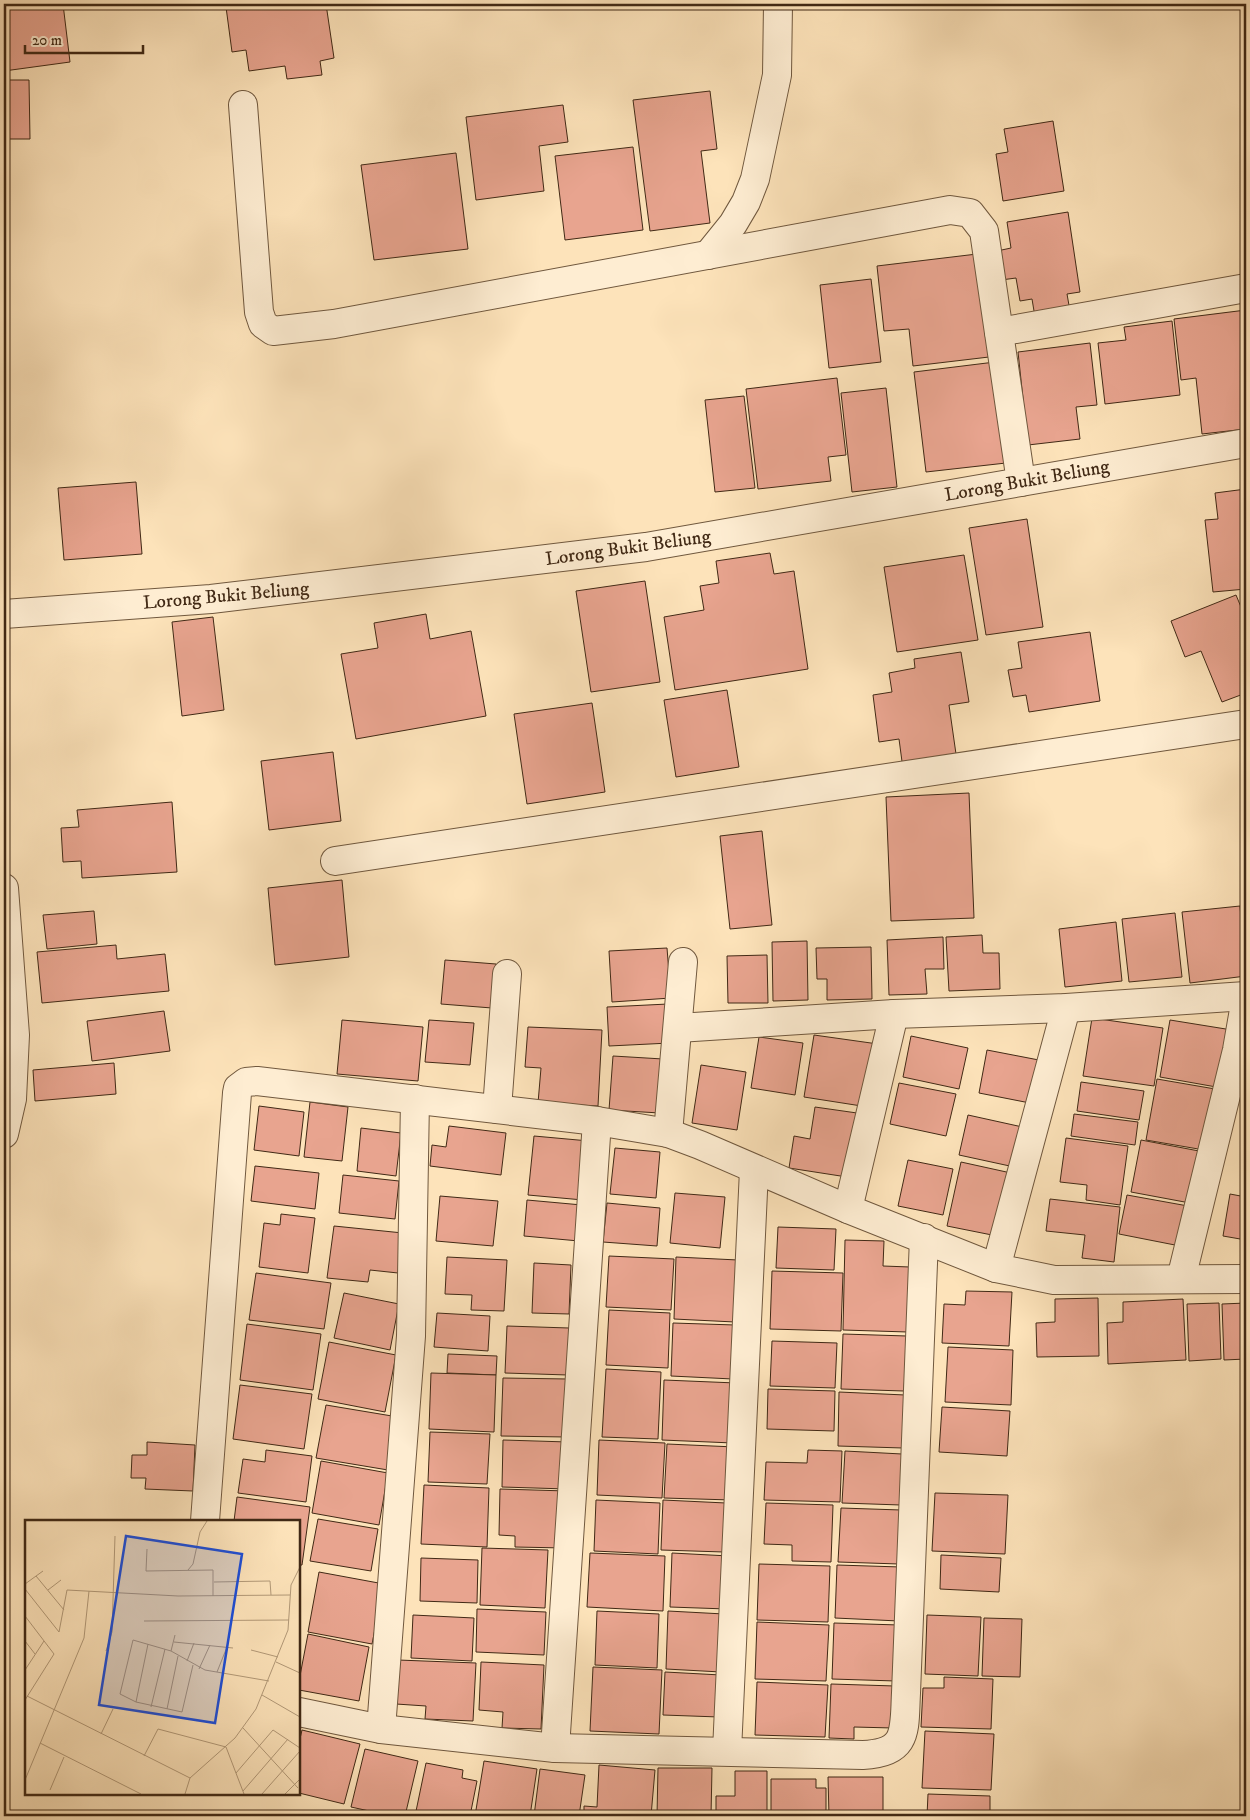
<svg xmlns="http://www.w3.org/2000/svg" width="1250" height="1820" font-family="'IM FELL DW Pica',serif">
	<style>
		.building { fill: #e8a48f; stroke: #412915 }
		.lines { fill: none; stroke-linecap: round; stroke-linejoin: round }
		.minor-casing { stroke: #70583e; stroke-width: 30 }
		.minor { stroke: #feedd2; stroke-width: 28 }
		.labels { text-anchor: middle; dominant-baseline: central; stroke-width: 4; stroke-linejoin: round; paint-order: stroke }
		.street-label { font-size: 19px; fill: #412915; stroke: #feedd2 }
		.inset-road { fill: none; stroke: #b29978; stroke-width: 1 }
		.view { fill: #1d4ed8; fill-opacity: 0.15; stroke: #1d4ed8; stroke-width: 2.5 }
		.inset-edge { fill: none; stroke: #412915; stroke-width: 2.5 }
	</style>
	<rect width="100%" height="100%" fill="#fde3ba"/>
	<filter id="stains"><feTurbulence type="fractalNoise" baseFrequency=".004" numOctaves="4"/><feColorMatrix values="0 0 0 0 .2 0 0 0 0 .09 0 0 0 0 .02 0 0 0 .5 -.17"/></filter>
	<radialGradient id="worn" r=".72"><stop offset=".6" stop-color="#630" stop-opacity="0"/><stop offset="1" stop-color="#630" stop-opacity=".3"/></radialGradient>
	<g class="building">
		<polygon points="4,4 63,4 70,62 4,71"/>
		<polygon points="250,4 326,4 334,58 320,61 322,75 287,79 285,66 249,71 246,50 232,52 226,7"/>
		<polygon points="4,80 29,80 30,139 4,139"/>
		<polygon points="710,91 717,149 701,151 710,223 650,231 633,100"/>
		<polygon points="563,105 568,142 539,146 544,191 476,200 466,117"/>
		<polygon points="1053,121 1064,191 1003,201 996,154 1008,152 1004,129"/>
		<polygon points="633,147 643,230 565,240 555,156"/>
		<polygon points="456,153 468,249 374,260 361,165"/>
		<polygon points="1068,212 1080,292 1067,294 1070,311 1035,317 1032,299 1020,301 1016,278 1001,280 997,251 1011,248 1007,222"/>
		<polygon points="977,254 989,357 913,366 909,329 884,331 877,266"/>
		<polygon points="871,279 881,362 829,368 820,285"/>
		<polygon points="1246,310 1246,429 1202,434 1196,378 1181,380 1174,319"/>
		<polygon points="1172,321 1180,395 1105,404 1098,343 1126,340 1124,327"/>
		<polygon points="1090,343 1097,405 1076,407 1080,439 1028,445 1018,352"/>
		<polygon points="995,362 1006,463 926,472 914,372"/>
		<polygon points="837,378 846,455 828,457 831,481 758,489 746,389"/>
		<polygon points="886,388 897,487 852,492 841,393"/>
		<polygon points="744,396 755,488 715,492 705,400"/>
		<polygon points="136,482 142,554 64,560 58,488"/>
		<polygon points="1246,489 1246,589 1213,592 1205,520 1218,519 1215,493"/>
		<polygon points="1027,519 1043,627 986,635 969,528"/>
		<polygon points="770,553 774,574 794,571 808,669 675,690 664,617 704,610 700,586 719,583 716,561"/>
		<polygon points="964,555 978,640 897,652 884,567"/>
		<polygon points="645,581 660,682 591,692 576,591"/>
		<polygon points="1236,595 1246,619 1246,693 1222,702 1201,651 1185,657 1171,621"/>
		<polygon points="426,614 430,639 471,631 486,716 356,739 341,654 378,648 374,623"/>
		<polygon points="213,617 224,710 182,716 172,622"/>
		<polygon points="1090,632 1100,701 1029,712 1026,695 1013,697 1008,670 1022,668 1018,642"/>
		<polygon points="961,652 969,702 949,705 957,761 903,769 899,739 879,742 873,695 892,692 889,673 915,668 914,659"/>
		<polygon points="727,690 739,767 676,777 664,700"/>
		<polygon points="592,703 605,792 527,804 514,714"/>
		<polygon points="333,752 341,821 269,830 261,761"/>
		<polygon points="969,793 974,918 891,921 886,797"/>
		<polygon points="172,802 177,872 82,878 81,861 63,862 61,828 79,827 77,810"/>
		<polygon points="762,831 772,925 730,929 720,836"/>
		<polygon points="342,880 349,957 275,965 268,888"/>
		<polygon points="1240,906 1246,976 1190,983 1182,912"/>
		<polygon points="94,911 97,944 47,949 43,915"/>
		<polygon points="1175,913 1182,977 1129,982 1122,919"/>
		<polygon points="1116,922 1122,981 1065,987 1059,929"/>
		<polygon points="982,935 983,953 999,953 1000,989 949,991 946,937"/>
		<polygon points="943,937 944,969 925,969 927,994 889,995 887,940"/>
		<polygon points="807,941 808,1000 773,1001 772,942"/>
		<polygon points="116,945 117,959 165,954 169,991 42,1003 37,952"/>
		<polygon points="871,947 872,999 827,1000 827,979 817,979 816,948"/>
		<polygon points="667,948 671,998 612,1002 609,951"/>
		<polygon points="767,955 768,1003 728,1003 727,956"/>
		<polygon points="445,960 496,964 492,1008 441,1004"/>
		<polygon points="668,1004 670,1043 609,1046 607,1007"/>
		<polygon points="164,1011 170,1051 92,1061 87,1021"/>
		<polygon points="1092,1018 1163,1028 1154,1086 1083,1076"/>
		<polygon points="342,1020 423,1027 418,1081 337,1074"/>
		<polygon points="429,1020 474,1023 470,1065 425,1062"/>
		<polygon points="1170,1020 1232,1030 1222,1088 1160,1077"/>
		<polygon points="528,1027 602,1030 598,1106 538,1103 541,1068 525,1067"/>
		<polygon points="814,1035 878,1044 868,1107 804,1097"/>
		<polygon points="911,1036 968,1048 959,1089 903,1077"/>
		<polygon points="759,1037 803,1043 795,1095 751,1088"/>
		<polygon points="987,1050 1044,1061 1035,1104 979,1093"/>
		<polygon points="613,1056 663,1059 660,1113 609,1110"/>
		<polygon points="114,1063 116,1094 35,1101 33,1070"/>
		<polygon points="701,1065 746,1072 737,1130 692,1123"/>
		<polygon points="1157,1079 1221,1090 1210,1151 1146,1140"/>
		<polygon points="1081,1082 1144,1091 1139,1120 1077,1111"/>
		<polygon points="899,1083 956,1094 946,1136 890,1124"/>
		<polygon points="1246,1089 1246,1123 1241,1122"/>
		<polygon points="310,1102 348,1107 342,1161 304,1157"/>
		<polygon points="259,1106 304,1112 299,1156 254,1150"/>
		<polygon points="815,1107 857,1113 847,1177 789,1168 794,1136 810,1139"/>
		<polygon points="1074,1114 1138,1122 1135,1145 1071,1136"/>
		<polygon points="968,1115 1027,1128 1019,1168 959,1155"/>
		<polygon points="449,1126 506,1133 501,1175 430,1166 432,1145 446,1147"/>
		<polygon points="361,1128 401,1133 396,1176 357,1171"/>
		<polygon points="534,1136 589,1141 583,1200 528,1195"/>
		<polygon points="1066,1138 1128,1146 1120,1205 1086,1200 1087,1185 1060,1182"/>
		<polygon points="1141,1140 1199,1151 1190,1203 1131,1192"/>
		<polygon points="615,1148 660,1152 656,1198 610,1194"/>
		<polygon points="908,1160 953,1169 943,1215 898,1206"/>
		<polygon points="961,1162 1011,1173 997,1236 947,1226"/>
		<polygon points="255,1166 319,1173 315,1209 251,1201"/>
		<polygon points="343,1175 399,1181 395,1219 339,1213"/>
		<polygon points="675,1193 725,1197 720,1248 670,1243"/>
		<polygon points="1230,1194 1246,1197 1246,1240 1223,1236"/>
		<polygon points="1127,1195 1188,1206 1180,1246 1119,1234"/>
		<polygon points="440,1196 498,1201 493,1246 436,1241"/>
		<polygon points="1050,1199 1120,1207 1114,1262 1082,1258 1085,1235 1046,1231"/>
		<polygon points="527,1200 582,1205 579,1241 524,1236"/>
		<polygon points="607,1203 660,1208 657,1246 603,1242"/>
		<polygon points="281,1214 315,1218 308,1273 259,1267 264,1223 280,1225"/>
		<polygon points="334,1226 403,1233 398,1273 370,1270 368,1282 327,1278"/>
		<polygon points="778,1227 836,1229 834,1270 776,1268"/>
		<polygon points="845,1240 884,1241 883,1266 910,1267 908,1332 843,1330"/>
		<polygon points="609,1256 674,1259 671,1310 606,1307"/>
		<polygon points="447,1257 507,1260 504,1311 471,1310 472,1295 445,1294"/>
		<polygon points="676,1257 738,1260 735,1322 674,1319"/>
		<polygon points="534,1263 571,1265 569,1314 532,1313"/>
		<polygon points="772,1271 843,1273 841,1331 770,1329"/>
		<polygon points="256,1273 331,1283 324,1329 249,1320"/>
		<polygon points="966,1291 1012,1292 1009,1346 942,1343 944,1304 965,1305"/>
		<polygon points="344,1293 399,1304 390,1350 334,1338"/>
		<polygon points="1098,1298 1099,1356 1037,1357 1036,1323 1055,1322 1055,1299"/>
		<polygon points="1183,1299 1186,1360 1108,1364 1107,1323 1123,1322 1123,1302"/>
		<polygon points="1219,1303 1221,1359 1189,1361 1187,1304"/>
		<polygon points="1246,1303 1246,1359 1224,1360 1222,1304"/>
		<polygon points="609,1310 670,1313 668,1368 606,1365"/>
		<polygon points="437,1313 490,1316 488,1351 434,1347"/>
		<polygon points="673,1323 735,1325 733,1379 671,1376"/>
		<polygon points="247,1324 321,1334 313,1390 240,1380"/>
		<polygon points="507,1326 569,1328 568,1375 505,1373"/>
		<polygon points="843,1334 907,1336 904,1391 841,1389"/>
		<polygon points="772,1341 837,1343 835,1388 770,1386"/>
		<polygon points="329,1342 396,1355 385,1412 318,1399"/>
		<polygon points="948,1347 1013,1350 1011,1405 945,1402"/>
		<polygon points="448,1354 497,1356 496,1375 447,1373"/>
		<polygon points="606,1369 661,1372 658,1439 602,1437"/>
		<polygon points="431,1373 496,1375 494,1432 429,1429"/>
		<polygon points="503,1378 568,1379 566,1437 501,1436"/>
		<polygon points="664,1380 736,1383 733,1443 662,1440"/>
		<polygon points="240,1385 312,1394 304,1449 233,1439"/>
		<polygon points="768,1389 835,1391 834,1431 767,1429"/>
		<polygon points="839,1392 905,1395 903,1448 838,1446"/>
		<polygon points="326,1405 398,1417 388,1470 316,1458"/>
		<polygon points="942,1407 1010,1411 1007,1456 939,1452"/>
		<polygon points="430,1432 490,1434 487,1484 428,1482"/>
		<polygon points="503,1440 568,1442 567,1489 502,1487"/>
		<polygon points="599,1440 665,1443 662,1498 597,1495"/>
		<polygon points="147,1442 195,1445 193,1491 145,1489 146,1478 131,1478 132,1455 147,1455"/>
		<polygon points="667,1444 735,1447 732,1500 664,1498"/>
		<polygon points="266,1450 312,1456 306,1502 238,1493 243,1459 265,1462"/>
		<polygon points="808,1450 842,1451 840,1502 764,1500 766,1462 807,1463"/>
		<polygon points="845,1451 902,1454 901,1505 842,1503"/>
		<polygon points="321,1461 388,1473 379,1525 312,1513"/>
		<polygon points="424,1485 489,1488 487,1547 421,1544"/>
		<polygon points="500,1489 567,1491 565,1548 515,1547 515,1536 499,1535"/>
		<polygon points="935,1493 1008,1495 1005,1554 932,1551"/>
		<polygon points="237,1497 310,1507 302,1565 299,1565 299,1521 234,1521"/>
		<polygon points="596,1500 660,1503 658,1554 594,1551"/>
		<polygon points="663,1500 726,1503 724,1552 661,1550"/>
		<polygon points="766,1503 833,1505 831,1562 792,1561 792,1545 764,1544"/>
		<polygon points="841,1508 901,1510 899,1564 838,1562"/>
		<polygon points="318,1519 378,1529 371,1571 310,1561"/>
		<polygon points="482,1548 548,1550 545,1608 480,1605"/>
		<polygon points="590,1553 665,1556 663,1611 587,1607"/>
		<polygon points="672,1553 729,1556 727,1609 670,1607"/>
		<polygon points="941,1555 1001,1558 999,1592 940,1589"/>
		<polygon points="421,1558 478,1560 477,1603 420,1601"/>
		<polygon points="759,1564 830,1566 828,1622 757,1620"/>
		<polygon points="837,1565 901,1567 899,1621 835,1618"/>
		<polygon points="319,1572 384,1584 372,1644 308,1632"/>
		<polygon points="477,1609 546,1612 544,1655 476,1652"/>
		<polygon points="597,1611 659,1614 657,1668 595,1665"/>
		<polygon points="668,1611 724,1614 721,1672 666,1669"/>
		<polygon points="413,1615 474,1618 472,1661 411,1658"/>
		<polygon points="927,1615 981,1617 978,1676 925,1674"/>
		<polygon points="984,1618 1022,1619 1020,1677 982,1676"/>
		<polygon points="757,1622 829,1625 826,1681 755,1679"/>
		<polygon points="834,1623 899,1625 896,1681 832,1679"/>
		<polygon points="308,1634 369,1647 359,1701 299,1690 299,1681"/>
		<polygon points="398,1660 476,1663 473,1721 425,1719 426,1706 396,1704"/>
		<polygon points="481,1662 544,1665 541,1729 502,1728 503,1712 479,1710"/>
		<polygon points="593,1667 662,1670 659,1734 590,1731"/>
		<polygon points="665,1672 721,1675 719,1717 663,1715"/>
		<polygon points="944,1677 993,1679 991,1729 921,1727 923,1688 944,1688"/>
		<polygon points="757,1682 828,1685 825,1737 755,1735"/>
		<polygon points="831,1684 895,1686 893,1728 854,1727 854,1739 829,1738"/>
		<polygon points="302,1730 360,1744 344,1804 299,1793 299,1743"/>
		<polygon points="925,1731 994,1734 991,1790 922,1788"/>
		<polygon points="365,1749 418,1761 405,1816 392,1816 351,1807"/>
		<polygon points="484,1761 537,1769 530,1816 475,1816"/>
		<polygon points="426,1763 463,1770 462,1778 477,1781 470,1816 415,1816"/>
		<polygon points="599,1765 655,1770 651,1816 584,1816 584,1806 597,1807"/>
		<polygon points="658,1768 712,1768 711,1816 657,1816"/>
		<polygon points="540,1769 585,1775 579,1816 534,1816"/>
		<polygon points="735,1771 767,1771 767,1816 716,1816 716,1796 735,1796"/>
		<polygon points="828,1777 883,1777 883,1816 829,1816"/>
		<polygon points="771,1779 816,1779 816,1788 826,1788 826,1816 771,1816"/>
		<polygon points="928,1794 990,1796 990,1816 927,1816"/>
	</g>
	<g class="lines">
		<g class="minor-casing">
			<g id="minor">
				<polyline points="243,105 259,312 263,324 273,331 334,324 950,210 970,213 984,231 1021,482"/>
				<polyline points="708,255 733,224 746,202 755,179 777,75 778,4"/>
				<polyline points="999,332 1246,288"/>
				<polyline points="4,614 211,599 646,547 1246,443"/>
				<polyline points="335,861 1246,724"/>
				<polyline points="4,888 15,1035 12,1099 4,1134"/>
				<polyline points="678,1028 894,1014 1066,1008 1246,996"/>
				<polyline points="497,1109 507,974"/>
				<polyline points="668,1133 683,962"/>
				<polyline points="848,1209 894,1014"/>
				<polyline points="996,1268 1066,1008"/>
				<polyline points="1181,1279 1237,1050 1246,998"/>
				<polyline points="205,1521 237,1093 238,1088 246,1082 257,1081 597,1121 668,1133 700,1145 848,1209 996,1268 1054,1280 1246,1279"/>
				<path d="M299,1712L381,1729L555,1748L863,1755C909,1753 904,1730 906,1693L924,1238"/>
				<polyline points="381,1729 411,1336 415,1099"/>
				<polyline points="555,1748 597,1121"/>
				<polyline points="727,1751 754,1170"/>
			</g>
		</g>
		<use href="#minor" class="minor"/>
	</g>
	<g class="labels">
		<g class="street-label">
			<text transform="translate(1027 481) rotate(-10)">Lorong Bukit Beliung</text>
			<text transform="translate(628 548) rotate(-8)">Lorong Bukit Beliung</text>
			<text transform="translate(226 596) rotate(-5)">Lorong Bukit Beliung</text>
		</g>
	</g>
	<g transform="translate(25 1520)">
		<rect width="275" height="275" fill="#fde3ba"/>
		<path class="inset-road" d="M122,29L121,51L188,50V76M163,50L168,44L175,12L182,1M11,56L39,90M189,62L245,61L246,75M0,64L18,51M0,69L34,112L42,70L153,76L265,75M23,70L36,60M0,96L29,134L0,180M119,101L264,100M0,121L10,134M149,122L208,128M226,130L253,137M81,131L87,112L90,16M146,131L150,115M162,141L169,123M251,142L275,153M168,145L157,192L111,182L95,174L108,120L146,131L180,150L244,161M174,149L185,125M0,150L19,121M192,152L202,127M237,175L275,197M2,176L165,258M111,182L123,124M126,187L140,129M142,189L153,136M218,208L273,268M76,214L88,189M15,223L116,274M119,236L133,209L201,227L219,274M211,253L248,210L275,228M0,260L59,118L64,71M25,270L39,237M218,271L263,219M160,274L165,258L210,218L231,189L263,110L266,65L275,47M237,274L275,231M260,274L275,259"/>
		<path class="view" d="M101,16L217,34L190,203L74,185Z"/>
		<rect width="275" height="275" class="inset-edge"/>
	</g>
	<rect width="1250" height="1820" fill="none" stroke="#fde3ba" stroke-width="20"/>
	<rect x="5" y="5" width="1240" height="1810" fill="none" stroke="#412915" stroke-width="2.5"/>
	<rect x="10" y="10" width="1230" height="1800" fill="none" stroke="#412915"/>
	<path d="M25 45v8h118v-8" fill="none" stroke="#412915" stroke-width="2.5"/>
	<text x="32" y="45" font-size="15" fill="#412915" stroke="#feedd2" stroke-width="4" paint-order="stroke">20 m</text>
	<rect width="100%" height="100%" filter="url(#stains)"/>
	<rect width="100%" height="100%" fill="url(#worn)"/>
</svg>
